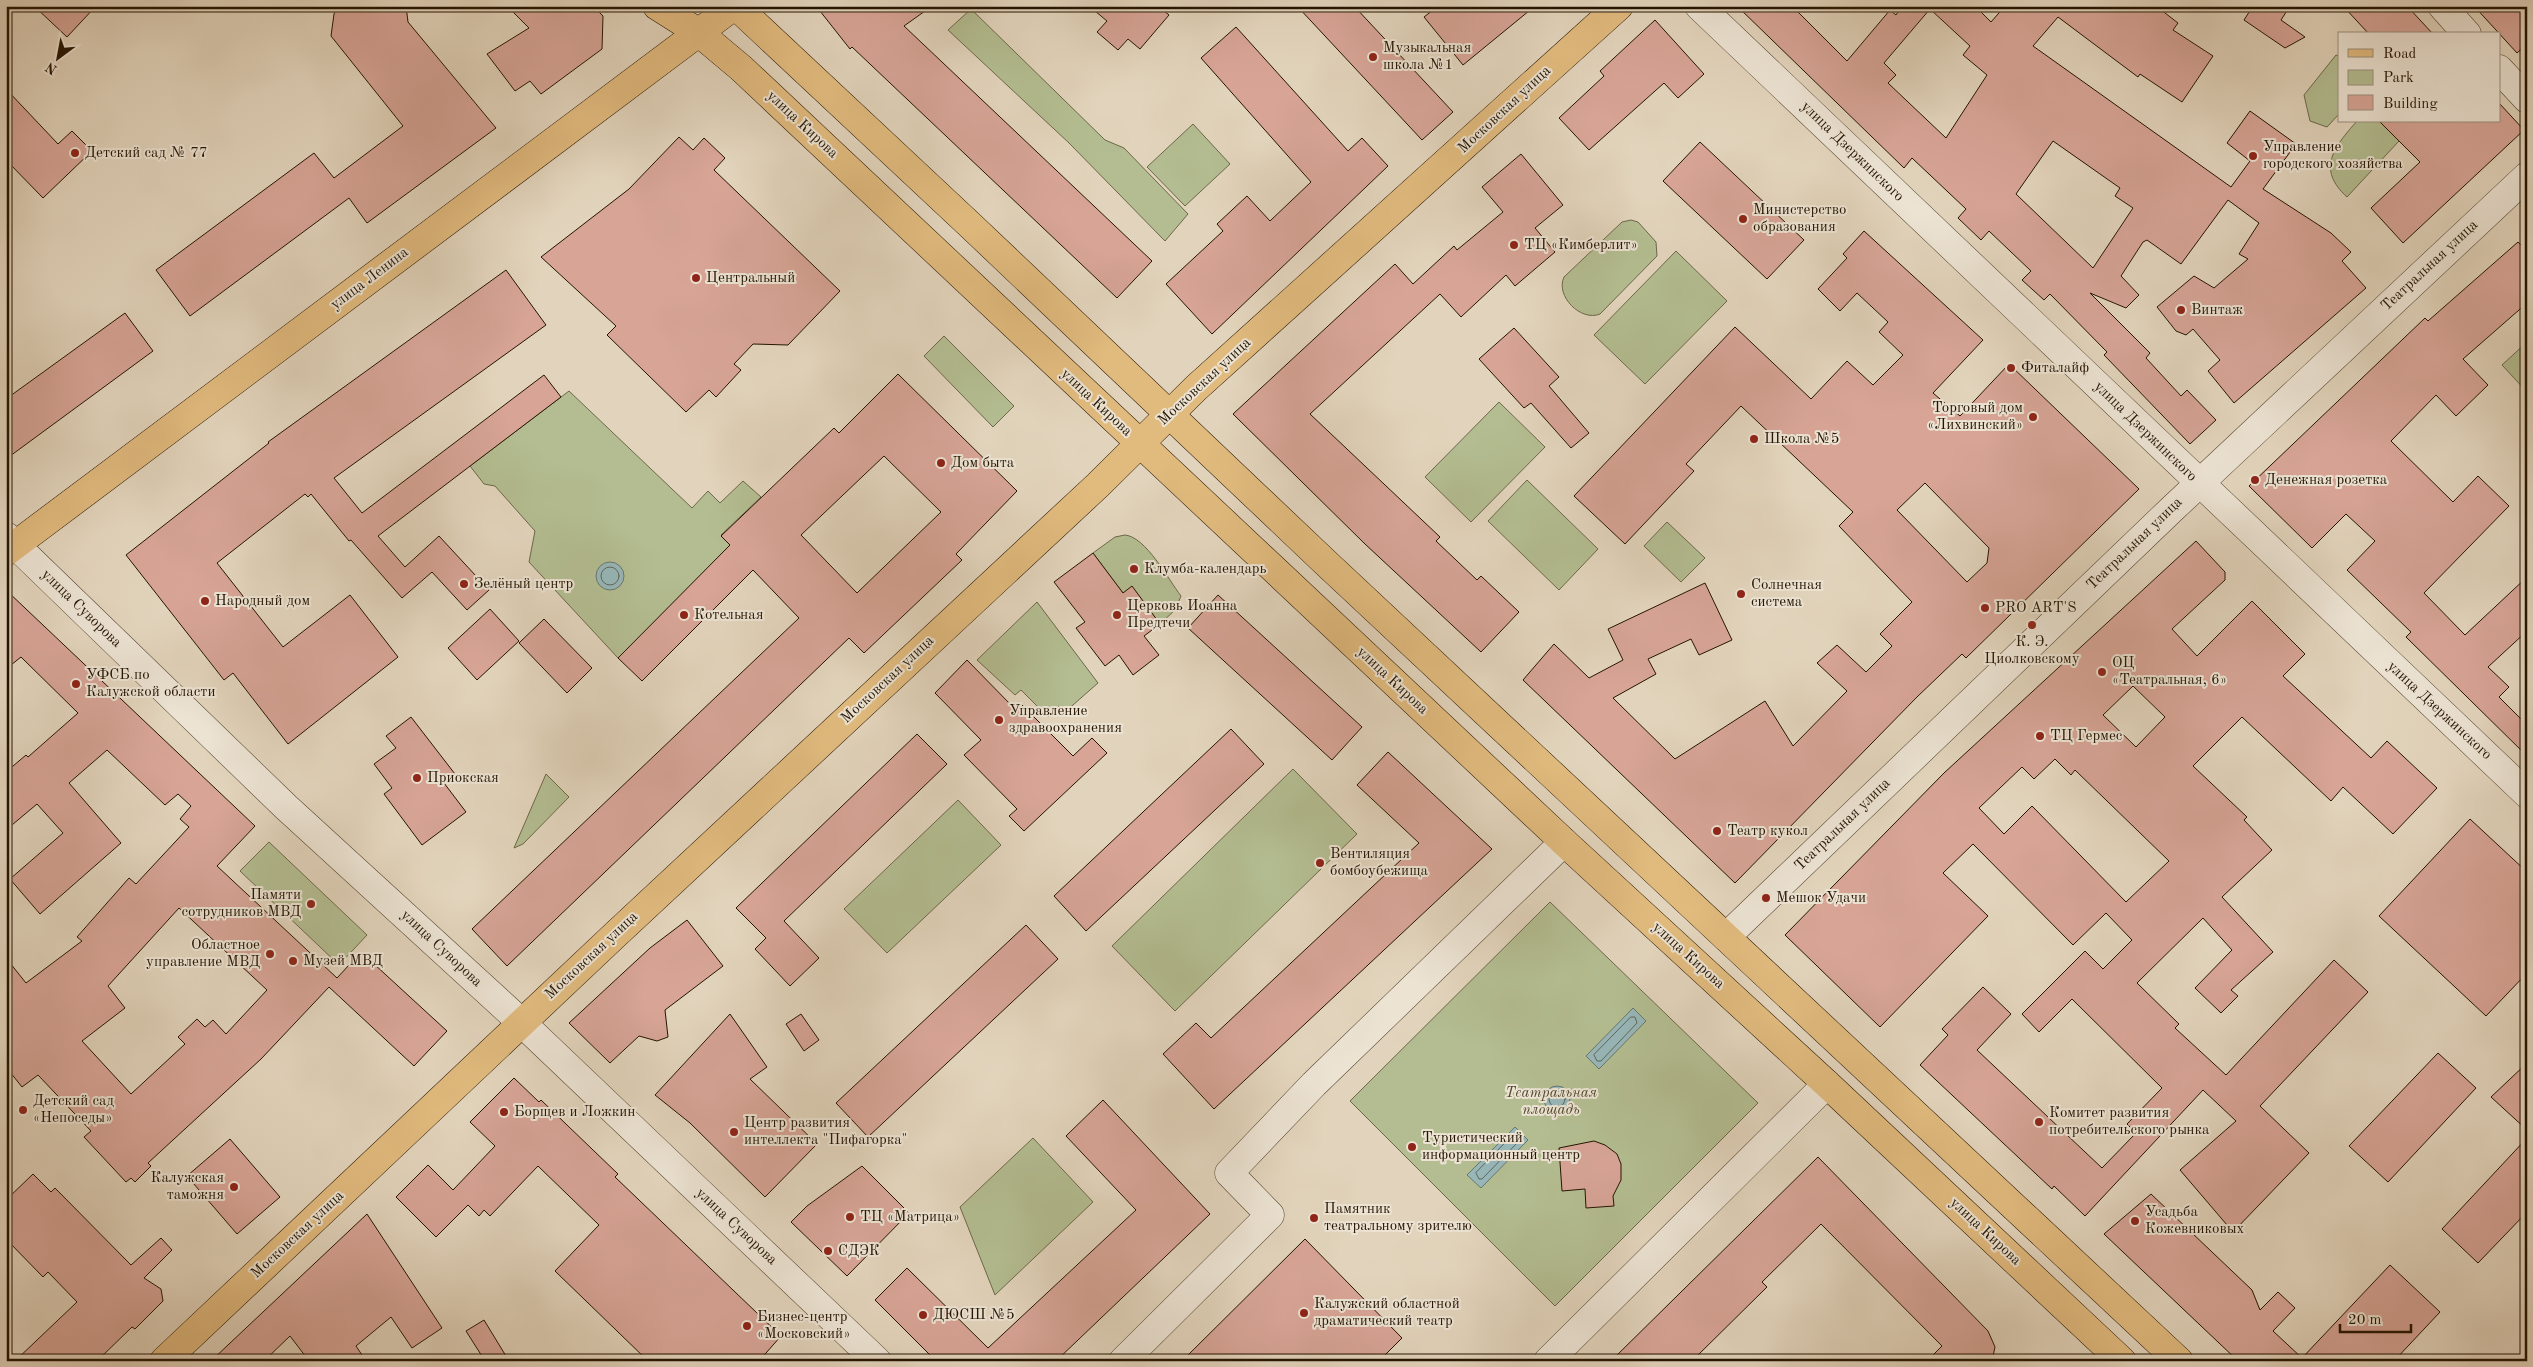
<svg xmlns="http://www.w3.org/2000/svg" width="2533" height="1367" font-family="'Old Standard TT',serif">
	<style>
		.green { fill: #b3bd91; stroke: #6c6849 }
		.water { fill: #97b7b9; stroke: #69766f }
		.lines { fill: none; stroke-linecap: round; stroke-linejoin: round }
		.shore { stroke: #5e665d; stroke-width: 1 }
		.building { fill: #d7a496; stroke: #241401; fill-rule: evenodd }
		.minor-casing { stroke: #544430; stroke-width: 29 }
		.major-casing { stroke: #241401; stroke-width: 29 }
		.minor { stroke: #ece3d3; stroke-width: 28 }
		.major { stroke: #e1ba7e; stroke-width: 28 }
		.poi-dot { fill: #8f2418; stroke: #ece3d3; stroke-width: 2 }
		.labels { text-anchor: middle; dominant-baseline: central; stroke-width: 4; stroke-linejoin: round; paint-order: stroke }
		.poi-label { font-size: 15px; fill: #241401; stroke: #ece3d3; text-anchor: start }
		.street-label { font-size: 15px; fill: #241401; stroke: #ece3d3 }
		.park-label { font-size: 15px; font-style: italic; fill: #4f472c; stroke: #ece3d3 }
	</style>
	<rect width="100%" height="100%" fill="#e2d4bc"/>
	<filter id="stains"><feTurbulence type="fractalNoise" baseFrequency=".004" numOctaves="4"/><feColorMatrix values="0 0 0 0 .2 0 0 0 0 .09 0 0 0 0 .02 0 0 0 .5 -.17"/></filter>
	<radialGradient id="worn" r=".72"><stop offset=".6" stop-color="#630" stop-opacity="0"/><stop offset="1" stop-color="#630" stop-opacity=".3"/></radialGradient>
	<g class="green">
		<polygon points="971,9 1105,140 1124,148 1188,214 1165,241 1069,143 948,30"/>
		<polygon points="2336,55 2339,56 2339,114 2327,127 2310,121 2304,95"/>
		<path d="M2357,121H2379L2399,141L2347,197C2316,169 2334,147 2357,121Z"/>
		<polygon points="1193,124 1230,164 1185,206 1147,167"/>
		<path d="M1631,220L1638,222L1656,242L1657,256L1600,314C1581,322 1555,296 1564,277L1622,222Z"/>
		<polygon points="1676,251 1727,301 1645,384 1594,335"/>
		<polygon points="944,336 1014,406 993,427 924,356"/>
		<polygon points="2527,342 2527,392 2502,365"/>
		<polygon points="569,391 692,508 708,491 720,503 743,481 761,497 721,535 730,545 727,549 618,658 529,562 535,531 495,486 484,484 470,466"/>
		<polygon points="1499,402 1545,447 1471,522 1425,477"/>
		<polygon points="1527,480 1598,549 1559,590 1488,521"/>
		<polygon points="1667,522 1705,558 1681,582 1644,546"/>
		<path d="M1125,535C1146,537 1168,579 1181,596L1175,610L1160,624L1132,587L1123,593L1093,553L1115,537Z"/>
		<polygon points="1037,602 1098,683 1065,712 1058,706 1048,717 1021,690 1015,695 977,660"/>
		<polygon points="1293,769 1357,834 1175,1011 1112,946"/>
		<polygon points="546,774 569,797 523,844 514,848"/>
		<polygon points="958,800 1001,845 887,953 844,909"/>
		<polygon points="269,842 367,935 339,965 240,871"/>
		<polygon points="1550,902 1758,1103 1555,1306 1350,1101"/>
		<polygon points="1033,1138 1093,1202 995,1295 960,1207"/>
	</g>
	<g class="water">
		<circle cx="610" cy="576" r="14"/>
		<polygon points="1633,1008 1646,1021 1599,1069 1586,1056"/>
		<circle cx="1557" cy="1099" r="13"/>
		<polygon points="1515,1127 1528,1140 1481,1188 1467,1175"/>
	</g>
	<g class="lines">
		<g class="shore">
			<circle cx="610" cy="576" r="9"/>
			<polygon points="1631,1017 1635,1017 1637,1023 1601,1061 1597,1061 1594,1055"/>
			<circle cx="1557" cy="1099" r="8"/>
			<polygon points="1513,1135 1519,1138 1519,1141 1482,1179 1479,1179 1476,1173"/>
		</g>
	</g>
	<g class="building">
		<polygon points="34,6 96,6 67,37"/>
		<polygon points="338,6 406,6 408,22 496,128 367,223 349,198 190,316 156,270 314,153 334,178 403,126 331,36 334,14"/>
		<polygon points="507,6 593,6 603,16 602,49 541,94 530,81 515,91 487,54 529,28"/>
		<polygon points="816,6 932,6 904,26 1152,261 1117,298 852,47 850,49"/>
		<polygon points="1089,6 1158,6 1169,15 1140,49 1128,39 1118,50 1097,32 1107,21"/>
		<polygon points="1297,6 1354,6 1453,112 1422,140"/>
		<polygon points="1438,6 1535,6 1463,65 1424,17"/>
		<path d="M1737,6H1792L1847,61L1890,10L1896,15L1902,6H1975L1991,22L2005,6H2156L2178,23L2173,30L2213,56L2182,102L2140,74L2138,77L2058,17L2033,46L2231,187L2250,161L2227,143L2250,111L2296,144L2263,189L2331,233L2351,252L2342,261L2366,288L2234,403L2208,371L2220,360L2193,329L2186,335L2176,331L2157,307L2194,276L2214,288L2248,259L2239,254L2259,223L2228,200L2181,264L2147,240L2143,242L2121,276L2139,295L2126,308L2090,293L2150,353L2146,358L2181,396L2187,390L2216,420L2190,444L2104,355L2107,352L2050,294L2044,300L2022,280L2031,271L1989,231L1981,240L1958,218L1966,209L1912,158L1904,168ZM1930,9L1970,46L1963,55L1987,75L1946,138L1888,83L1896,75L1884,63ZM2053,141L2120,188L2115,196L2133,208L2093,268L2016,194Z"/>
		<polygon points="2253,6 2290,6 2281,20 2305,37 2285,48 2244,20"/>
		<polygon points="2343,6 2407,6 2433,34 2369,34"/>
		<polygon points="2474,6 2527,6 2527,44 2517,53"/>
		<polygon points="1655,20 1704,74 1678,98 1664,83 1589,150 1559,118 1604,76 1600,71"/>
		<polygon points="1236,27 1348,151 1362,138 1388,166 1212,334 1166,284 1223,231 1217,224 1247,196 1270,221 1311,182 1201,58"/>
		<polygon points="6,89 58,144 72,131 92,151 43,198 6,160"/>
		<polygon points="2499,103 2524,130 2403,243 2371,208 2420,162 2379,121 2499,121"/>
		<polygon points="679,137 693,150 704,138 725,158 714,170 840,291 788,345 753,344 734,364 741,370 716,397 709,390 686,412 607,335 616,326 541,257 629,189"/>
		<polygon points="1700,142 1804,240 1767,279 1663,181"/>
		<polygon points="1521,154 1563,205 1535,228 1555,252 1515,286 1506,275 1461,317 1440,294 1310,414 1440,537 1436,541 1477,580 1481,576 1519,612 1481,652 1365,544 1233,414 1395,264 1413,284 1454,246 1457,250 1503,212 1482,187"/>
		<path d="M1864,231L1983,340L1933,393L1960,416L2009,364L2139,489L1966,658L1962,654L1917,697L1735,883L1523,680L1554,644L1589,678L1623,660L1608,629L1705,583L1732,640L1699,655L1691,639L1648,659L1656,674L1613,698L1675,759L1765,701L1793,746L1847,691L1817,663L1837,645L1866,672L1892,646L1880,634L1912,602L1839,526L1853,512L1741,406L1686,464L1694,471L1625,544L1574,496L1735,327L1811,399L1847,361L1873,385L1903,355L1879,332L1888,322L1857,293L1840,311L1818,289L1847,258L1843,254ZM1925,483L1989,548L1987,563L1967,582L1897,510Z"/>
		<polygon points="2518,242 2527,251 2527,303 2463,359 2488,385 2456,416 2436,395 2391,441 2453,502 2478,476 2509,506 2424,593 2465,635 2527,577 2527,631 2488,667 2509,687 2499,697 2527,725 2527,756 2406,637 2411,632 2347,570 2375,541 2346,514 2312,548 2249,486 2425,318 2428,321"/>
		<polygon points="506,270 546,325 334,478 362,513 544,375 561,397 378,536 405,567 439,536 489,590 467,610 432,572 402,598 351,540 349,541 311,494 308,497 305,494 217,563 283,647 350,595 398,657 288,744 233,673 224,680 126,555 269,443 268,442"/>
		<polygon points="125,313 153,351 6,459 6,399"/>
		<polygon points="1514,328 1559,377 1549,386 1589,433 1571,448 1531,403 1524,408 1479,359"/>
		<path d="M898,374L1017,491L956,554L962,560L864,653L849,638L507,966L472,929L799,618L753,570L642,681L618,658L730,545L721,536L834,428L839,433ZM884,456L941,512L857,593L801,535Z"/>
		<path d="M2196,541L2225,572V580L2172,629L2197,656L2252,601L2305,654L2283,676L2371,758L2387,741L2437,788L2393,834L2343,787L2331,801L2242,717L2193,766L2247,817L2244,820L2272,850L2222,897L2273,952L2231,990L2238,996L2221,1013L2195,988L2232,950L2203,918L2137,983L2179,1024L2175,1028L2226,1075L2334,960L2368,992L2260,1106L2309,1153L2233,1232L2180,1170L2236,1121L2203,1090L2085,1216L2054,1186L2052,1189L1920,1065L1948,1035L1942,1029L1983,987L2011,1014L1977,1050L2102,1168L2136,1133L2127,1124L2162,1088L2072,999L2039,1032L2022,1014L2085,951L2103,969L2132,940L2106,913L2073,945L1973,844L1943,873L1988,916L1880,1027L1785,935L1944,773ZM2133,686L2165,717L2136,747L2103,715ZM2055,759L2071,775L2075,770L2169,861L2126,902L2032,806L2004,834L1979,808L2022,767L2034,779Z"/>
		<polygon points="1093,553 1123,593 1132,586 1160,624 1144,636 1159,655 1133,675 1119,655 1105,666 1076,628 1085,622 1054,582"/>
		<path d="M6,590L255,826L217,866L337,978L361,952L447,1031L414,1066L329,987L261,1059L148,1163L151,1166L135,1182L131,1178L126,1182L84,1137L91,1131L38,1075L22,1087L6,1067V958L26,983L82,941L77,937L129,878L136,884L189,827L180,819L191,806L178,794L165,805L107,750L69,783L121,843L40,914L10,879L63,833L37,804L6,830V772L26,755L28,757L78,713L21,657L6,669ZM179,908L267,990L226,1034L213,1020L205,1027L197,1019L178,1037L185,1044L131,1094L82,1041L125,1008L108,986Z"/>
		<polygon points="1218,595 1362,727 1332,760 1188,628"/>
		<polygon points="490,609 519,641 477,680 448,648"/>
		<polygon points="544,619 592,668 567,693 519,643"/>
		<polygon points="967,660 1013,707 1019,702 1073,756 1092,738 1107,753 1024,831 1009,816 1017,809 964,755 981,740 935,693"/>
		<polygon points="411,717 455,774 444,783 466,812 422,845 384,794 392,788 374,764 396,748 386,736"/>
		<polygon points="1231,729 1264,764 1086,931 1054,896"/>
		<polygon points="917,734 947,764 784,921 819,958 790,986 755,949 766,938 736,908"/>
		<polygon points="1388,752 1492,849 1214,1109 1163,1054 1196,1023 1211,1038 1419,843 1357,785"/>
		<polygon points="2470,819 2527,872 2527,973 2486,1016 2379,916"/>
		<polygon points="687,920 723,966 665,1010 668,1037 657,1041 639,1036 610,1063 569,1023 650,948"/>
		<polygon points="1026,925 1058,959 868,1137 836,1103"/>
		<polygon points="730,1014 767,1067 750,1079 817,1144 765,1197 690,1123 655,1095"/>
		<polygon points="801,1014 819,1040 804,1051 786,1024"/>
		<polygon points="2438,1053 2476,1088 2388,1182 2349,1146"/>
		<polygon points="2527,1063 2527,1130 2491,1097"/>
		<polygon points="514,1078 539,1102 541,1100 618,1174 615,1177 781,1336 759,1361 648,1361 555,1271 599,1225 538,1166 490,1216 484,1210 479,1216 468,1205 436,1237 396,1197 428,1165 453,1190 495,1146 470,1122"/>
		<polygon points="1103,1100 1210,1214 1056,1361 936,1361 875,1300 907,1268 988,1348 1136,1210 1066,1136"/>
		<polygon points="2527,1138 2527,1212 2478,1263 2442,1229"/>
		<polygon points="230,1139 280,1197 237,1234 187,1176"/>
		<polygon points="1594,1141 1605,1145 1617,1154 1621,1164 1621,1180 1613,1196 1614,1206 1586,1208 1585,1189 1562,1191 1559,1148"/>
		<polygon points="1818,1157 1988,1331 1995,1347 1992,1361 1927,1361 1942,1346 1821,1224 1762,1282 1767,1287 1692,1361 1611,1361"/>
		<polygon points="862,1166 909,1213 847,1276 791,1222 807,1206"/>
		<polygon points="33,1174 51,1192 55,1188 131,1265 161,1238 172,1250 144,1278 161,1289 163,1301 135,1329 132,1327 97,1361 15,1361 77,1302 48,1272 43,1277 6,1239 6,1200"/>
		<polygon points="2151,1194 2252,1290 2260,1310 2278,1292 2295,1308 2273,1331 2302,1358 2390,1265 2440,1312 2394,1361 2238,1361 2104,1234"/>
		<polygon points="367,1214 442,1328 412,1348 391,1317 356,1346 366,1361 309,1361 290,1336 264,1361 211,1361"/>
		<polygon points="1305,1239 1402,1338 1379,1361 1182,1361"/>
		<polygon points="484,1320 509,1361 485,1361 466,1331"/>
	</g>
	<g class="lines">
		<g class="minor-casing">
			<g id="minor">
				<polyline points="1699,6 2527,794"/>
				<polyline points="2442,6 2467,34"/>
				<polyline points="2499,69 2527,99"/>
				<polyline points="6,536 286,807 522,1023 877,1361"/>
				<polyline points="1726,937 2172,509 2527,176"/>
				<polyline points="1123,1361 1270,1215 1229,1173 1314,1084 1564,842"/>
				<polyline points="1548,1361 1827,1084"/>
			</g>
		</g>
		<g class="major-casing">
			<g id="major">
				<polyline points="657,6 698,32 741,68 1564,842 1827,1084 2122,1361"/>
				<polyline points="736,6 970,225 1326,563 2179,1361"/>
				<polyline points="6,552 734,6"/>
				<polyline points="164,1361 616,934 1098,485 1196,388 1619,6"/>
			</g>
		</g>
		<use href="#minor" class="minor"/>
		<use href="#major" class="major"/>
	</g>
	<g class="poi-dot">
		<circle cx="1373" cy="57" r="5"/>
		<circle cx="75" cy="153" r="5"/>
		<circle cx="2253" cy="156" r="5"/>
		<circle cx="1743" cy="219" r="5"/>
		<circle cx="1514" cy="245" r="5"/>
		<circle cx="696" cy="278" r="5"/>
		<circle cx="2181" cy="310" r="5"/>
		<circle cx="2011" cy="368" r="5"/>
		<circle cx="2033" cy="417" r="5"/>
		<circle cx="1754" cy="439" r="5"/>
		<circle cx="941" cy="463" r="5"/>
		<circle cx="2255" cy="480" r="5"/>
		<circle cx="1134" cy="569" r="5"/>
		<circle cx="464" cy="584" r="5"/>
		<circle cx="1741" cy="594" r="5"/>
		<circle cx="205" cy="601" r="5"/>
		<circle cx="1985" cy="608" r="5"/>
		<circle cx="684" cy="615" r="5"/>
		<circle cx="1117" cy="615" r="5"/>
		<circle cx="2032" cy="625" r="5"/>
		<circle cx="2102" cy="672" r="5"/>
		<circle cx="76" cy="684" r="5"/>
		<circle cx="999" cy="720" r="5"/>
		<circle cx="2040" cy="736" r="5"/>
		<circle cx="417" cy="778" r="5"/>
		<circle cx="1717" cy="831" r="5"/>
		<circle cx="1320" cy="863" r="5"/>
		<circle cx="1766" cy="898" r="5"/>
		<circle cx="311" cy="904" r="5"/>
		<circle cx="270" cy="954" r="5"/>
		<circle cx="293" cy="961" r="5"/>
		<circle cx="23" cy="1110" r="5"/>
		<circle cx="504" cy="1112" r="5"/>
		<circle cx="2039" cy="1122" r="5"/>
		<circle cx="734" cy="1132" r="5"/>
		<circle cx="1412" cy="1147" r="5"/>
		<circle cx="234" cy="1187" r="5"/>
		<circle cx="850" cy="1217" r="5"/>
		<circle cx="1314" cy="1218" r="5"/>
		<circle cx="2135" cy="1221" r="5"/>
		<circle cx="828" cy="1251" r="5"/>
		<circle cx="1304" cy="1313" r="5"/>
		<circle cx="923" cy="1315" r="5"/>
		<circle cx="747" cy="1326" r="5"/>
	</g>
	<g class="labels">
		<g class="poi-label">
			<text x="1383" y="48">Музыкальная<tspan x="1383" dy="17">школа №1</tspan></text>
			<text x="2263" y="147">Управление<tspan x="2263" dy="17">городского хозяйства</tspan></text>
			<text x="85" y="153">Детский сад № 77</text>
			<text x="1753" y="210">Министерство<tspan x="1753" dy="17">образования</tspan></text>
			<text x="1524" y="245">ТЦ «Кимберлит»</text>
			<text x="706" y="278">Центральный</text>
			<text x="2191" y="310">Винтаж</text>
			<text x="2021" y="368">Фиталайф</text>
			<text x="2023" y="408" text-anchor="end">Торговый дом<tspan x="2023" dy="17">«Лихвинский»</tspan></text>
			<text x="1764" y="439">Школа №5</text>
			<text x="951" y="463">Дом быта</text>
			<text x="2265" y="480">Денежная розетка</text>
			<text x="1144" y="569">Клумба-календарь</text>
			<text x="474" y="584">Зелёный центр</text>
			<text x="1751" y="585">Солнечная<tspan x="1751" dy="17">система</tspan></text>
			<text x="215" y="601">Народный дом</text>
			<text x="1127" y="606">Церковь Иоанна<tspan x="1127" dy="17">Предтечи</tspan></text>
			<text x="1995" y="608">PRO ART'S</text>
			<text x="694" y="615">Котельная</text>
			<text x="2032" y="642" text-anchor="middle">К. Э.<tspan x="2032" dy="17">Циолковскому</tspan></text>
			<text x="2112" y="663">ОЦ<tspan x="2112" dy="17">«Театральная, 6»</tspan></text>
			<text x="86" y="675">УФСБ по<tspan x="86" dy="17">Калужской области</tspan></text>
			<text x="1009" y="711">Управление<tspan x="1009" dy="17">здравоохранения</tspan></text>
			<text x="2050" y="736">ТЦ Гермес</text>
			<text x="427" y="778">Приокская</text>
			<text x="1727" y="831">Театр кукол</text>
			<text x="1330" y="854">Вентиляция<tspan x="1330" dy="17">бомбоубежища</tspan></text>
			<text x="301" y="895" text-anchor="end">Памяти<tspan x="301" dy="17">сотрудников МВД</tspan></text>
			<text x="1776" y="898">Мешок Удачи</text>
			<text x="260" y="945" text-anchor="end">Областное<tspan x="260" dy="17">управление МВД</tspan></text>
			<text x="303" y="961">Музей МВД</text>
			<text x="33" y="1101">Детский сад<tspan x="33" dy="17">«Непоседы»</tspan></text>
			<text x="514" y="1112">Борщев и Ложкин</text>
			<text x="2049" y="1113">Комитет развития<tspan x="2049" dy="17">потребительского рынка</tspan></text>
			<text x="744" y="1123">Центр развития<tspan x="744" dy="17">интеллекта "Пифагорка"</tspan></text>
			<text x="1422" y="1138">Туристический<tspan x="1422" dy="17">информационный центр</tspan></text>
			<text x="224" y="1178" text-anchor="end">Калужская<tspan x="224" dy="17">таможня</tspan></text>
			<text x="1324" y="1209">Памятник<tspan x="1324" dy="17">театральному зрителю</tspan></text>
			<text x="2145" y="1212">Усадьба<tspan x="2145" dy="17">Кожевниковых</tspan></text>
			<text x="860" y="1217">ТЦ «Матрица»</text>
			<text x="838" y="1251">СДЭК</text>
			<text x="1314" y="1304">Калужский областной<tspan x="1314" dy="17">драматический театр</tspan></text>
			<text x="933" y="1315">ДЮСШ №5</text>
			<text x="757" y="1317">Бизнес-центр<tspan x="757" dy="17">«Московский»</tspan></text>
		</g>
		<g class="street-label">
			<text transform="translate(1505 110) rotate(-43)">Московская улица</text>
			<text transform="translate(802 125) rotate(43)">улица Кирова</text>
			<text transform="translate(1852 152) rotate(44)">улица Дзержинского</text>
			<text transform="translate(2430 266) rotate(-43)">Театральная улица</text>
			<text transform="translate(370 279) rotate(-37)">улица Ленина</text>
			<text transform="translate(1205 382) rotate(-43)">Московская улица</text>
			<text transform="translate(1096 403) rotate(43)">улица Кирова</text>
			<text transform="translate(2145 432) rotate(44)">улица Дзержинского</text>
			<text transform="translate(2135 544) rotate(-44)">Театральная улица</text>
			<text transform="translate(81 609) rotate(44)">улица Суворова</text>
			<text transform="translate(888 680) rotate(-43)">Московская улица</text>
			<text transform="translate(1392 681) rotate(43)">улица Кирова</text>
			<text transform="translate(2439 711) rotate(43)">улица Дзержинского</text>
			<text transform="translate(1843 825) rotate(-44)">Театральная улица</text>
			<text transform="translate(441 949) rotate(43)">улица Суворова</text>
			<text transform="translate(592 956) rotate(-43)">Московская улица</text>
			<text transform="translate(1688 956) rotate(42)">улица Кирова</text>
			<text transform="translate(736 1227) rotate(43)">улица Суворова</text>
			<text transform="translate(1985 1232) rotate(43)">улица Кирова</text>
			<text transform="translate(298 1235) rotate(-43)">Московская улица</text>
		</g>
		<g class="park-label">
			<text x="1551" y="1093">Театральная<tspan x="1551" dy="17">площадь</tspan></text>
		</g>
	</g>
	<rect width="2533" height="1367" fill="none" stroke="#e2d4bc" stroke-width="25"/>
	<rect x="8" y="8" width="2518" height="1352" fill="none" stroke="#241401" stroke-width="2.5"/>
	<rect x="12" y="12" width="2508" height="1342" fill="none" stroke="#241401"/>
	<rect x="2338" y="32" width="162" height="90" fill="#ece3d3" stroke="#9c907f"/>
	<rect x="2348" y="49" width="25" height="8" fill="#e1ba7e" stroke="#9c907f"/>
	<text x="2383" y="58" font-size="15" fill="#241401">Road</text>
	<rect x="2348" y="70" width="25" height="15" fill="#b3bd91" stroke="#9c907f"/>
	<text x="2383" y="82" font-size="15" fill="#241401">Park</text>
	<rect x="2348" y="95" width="25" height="15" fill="#d7a496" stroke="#9c907f"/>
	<text x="2383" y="108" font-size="15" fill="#241401">Building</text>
	<g transform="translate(58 58) rotate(212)" stroke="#ece3d3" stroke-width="4" paint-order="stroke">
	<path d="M0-4L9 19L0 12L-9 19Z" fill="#241401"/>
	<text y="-8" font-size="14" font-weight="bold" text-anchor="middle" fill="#241401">N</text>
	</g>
	<path d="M2340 1324v8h71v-8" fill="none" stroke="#241401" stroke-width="2.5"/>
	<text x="2348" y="1324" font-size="15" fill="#241401" stroke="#ece3d3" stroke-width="4" paint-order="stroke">20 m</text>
	<rect width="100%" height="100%" filter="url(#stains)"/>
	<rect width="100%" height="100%" fill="url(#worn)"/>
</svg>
